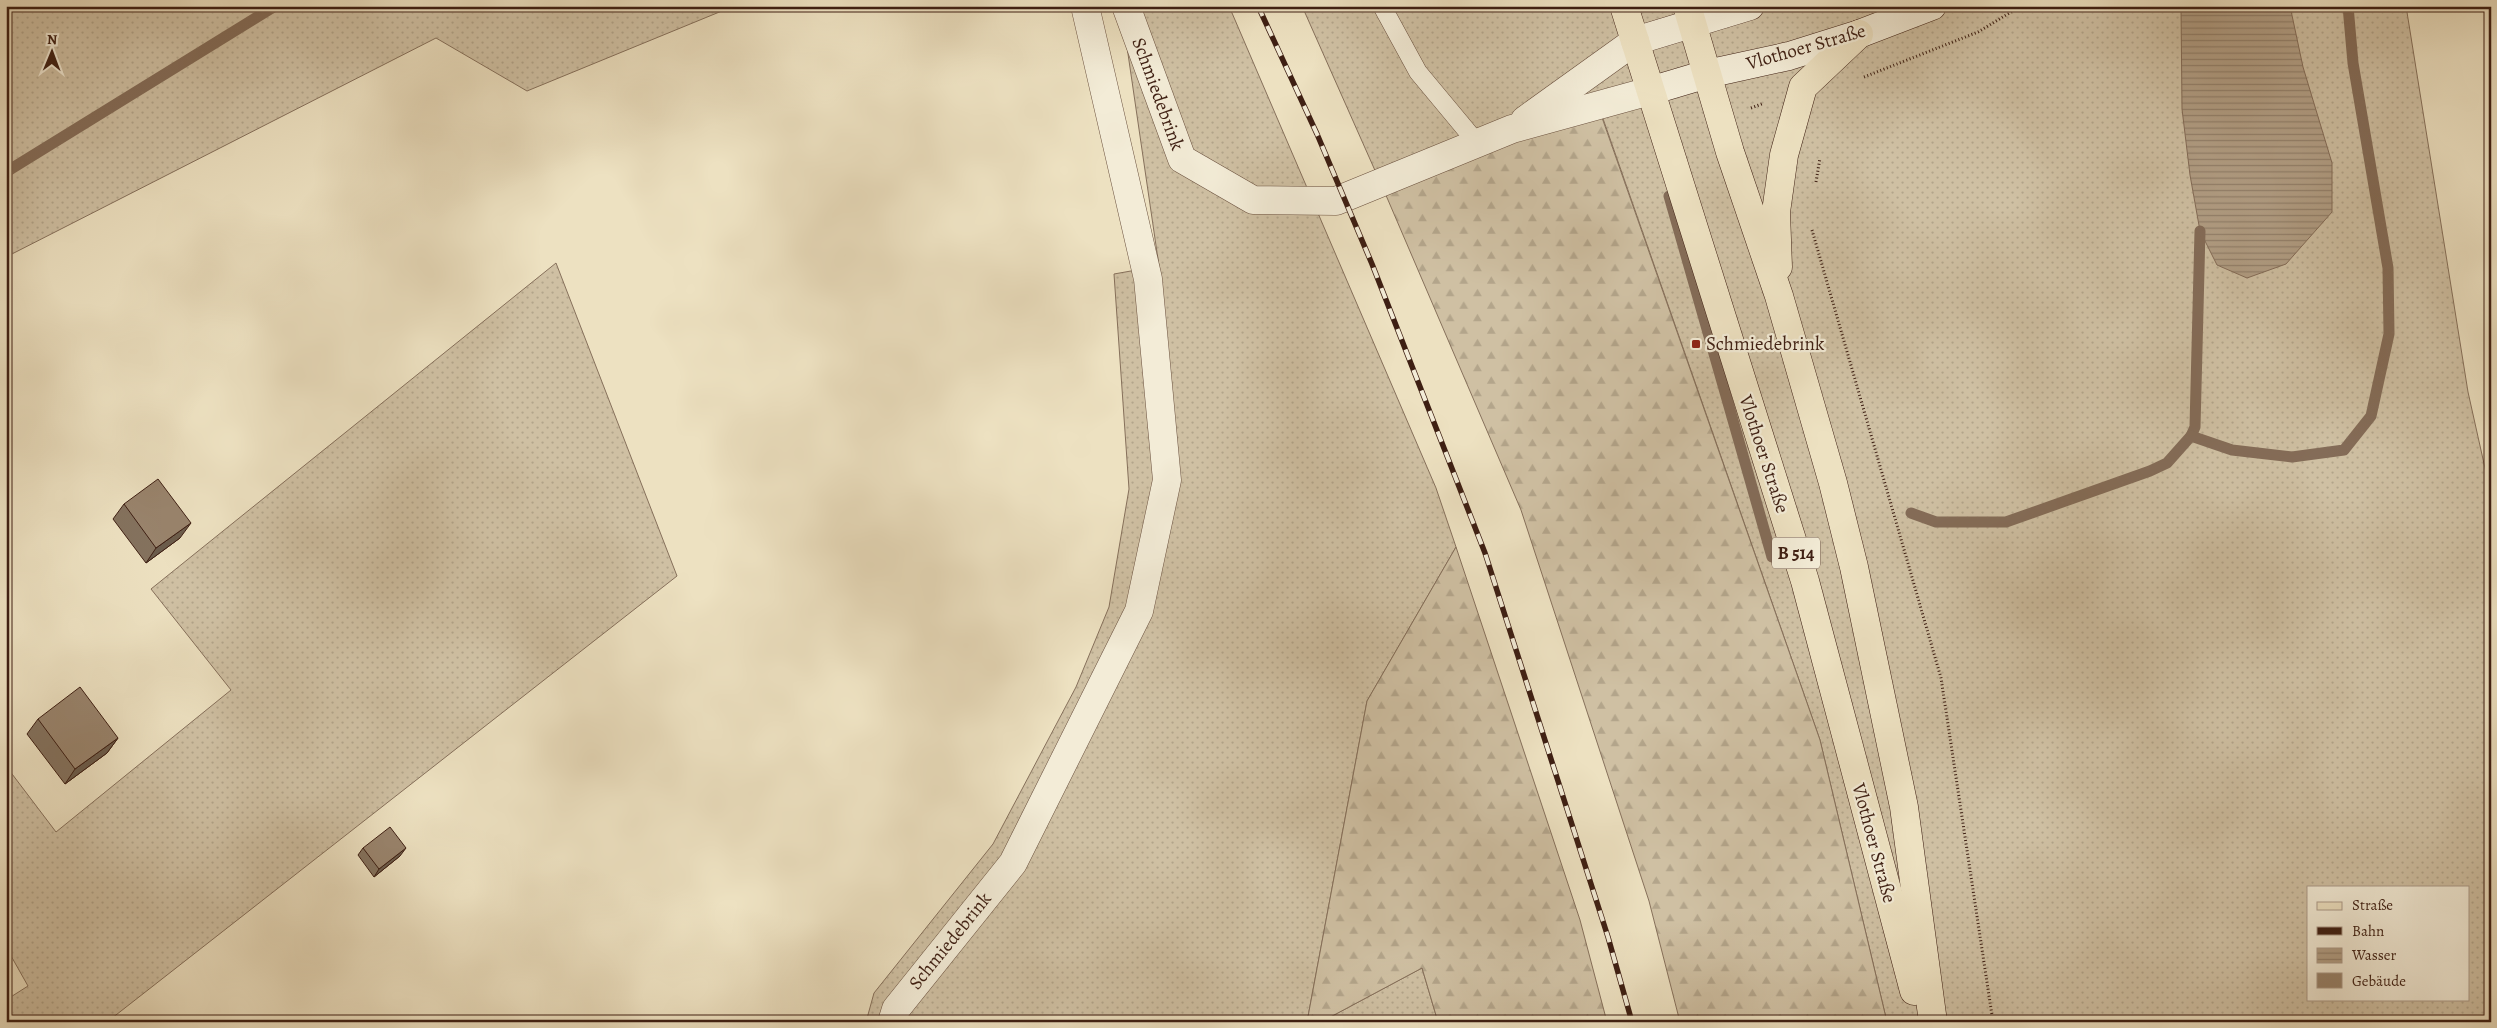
<svg xmlns="http://www.w3.org/2000/svg" width="2497" height="1028" font-family="Alegreya,serif">
	<style>
		.grass { fill: url(#grass-dots); stroke: #86705b; fill-rule: evenodd }
		.forest { fill: url(#forest-firs); stroke: #86705b }
		.water { fill: url(#water-rules); stroke: #846c58 }
		.lines { fill: none; stroke-linecap: round; stroke-linejoin: round }
		.stream { stroke: #846c58; stroke-width: 11 }
		.lane-casing { stroke: #6a503e; stroke-width: 19 }
		.street-casing { stroke: #6a503e; stroke-width: 29 }
		.secondary-casing { stroke: #3e1f13; stroke-width: 29 }
		.primary-casing { stroke: #3e1f13; stroke-width: 29 }
		.highway-casing { stroke: #3e1f13; stroke-width: 29 }
		.path { stroke: #3e1f13; stroke-width: 3; stroke-dasharray: 1 2.5; stroke-linecap: butt }
		.lane { stroke: #f3ecd7; stroke-width: 18 }
		.street { stroke: #f3ecd7; stroke-width: 28 }
		.secondary { stroke: #f3ecd7; stroke-width: 28 }
		.primary { stroke: #ede1c1; stroke-width: 28 }
		.highway { stroke: #ede1c1; stroke-width: 28 }
		.rail-casing { stroke: #3e1f13; stroke-width: 5.5 }
		.rail { stroke: #f3ecd7; stroke-width: 4; stroke-dasharray: 11; stroke-linecap: butt }
		.wall { fill: #84725e; stroke: #3e1f13 }
		.shaded-wall { fill: #6b5c4c; stroke: #3e1f13 }
		.building { fill: #99846d; stroke: #3e1f13 }
		.poi-dot { fill: #8f2418; stroke: #f3ecd7; stroke-width: 2 }
		.labels { text-anchor: middle; dominant-baseline: central; stroke-width: 4.5; stroke-linejoin: round; paint-order: stroke }
		.shield { fill: #f3ecd7; stroke: #745c4e; stroke-width: 1 }
		.shield-label { font-size: 18px; font-weight: bold; fill: #3e1f13 }
		.street-label { font-size: 19px; fill: #3e1f13; stroke: #f3ecd7 }
		.poi-label { font-size: 19px; fill: #3e1f13; stroke: #f3ecd7; text-anchor: start }
	</style>
	<defs>
		<pattern id="grass-dots" width="8" height="8" patternUnits="userSpaceOnUse" patternTransform="scale(1.25)"><rect width="8" height="8" fill="#cfc0a3"/><path d="M2 2h.1M6 6h.1" fill="none" stroke="#b3a58b" stroke-width="1.8" stroke-linecap="round"/></pattern>
		<pattern id="forest-firs" width="22" height="20" patternUnits="userSpaceOnUse" patternTransform="scale(1.25)"><rect width="22" height="20" fill="#cfc0a3"/><path d="M5 1l3.5 6h-7zM16 11l3.5 6h-7z" fill="#b3a58b"/></pattern>
		<pattern id="water-rules" width="6" height="5" patternUnits="userSpaceOnUse" patternTransform="scale(1.25)"><rect width="6" height="5" fill="#b29f86"/><path d="M0 2.5h6" fill="none" stroke="#92816c"/></pattern>
	</defs>
	<rect width="100%" height="100%" fill="#ede1c1"/>
	<filter id="stains"><feTurbulence type="fractalNoise" baseFrequency=".004" numOctaves="4"/><feColorMatrix values="0 0 0 0 .2 0 0 0 0 .09 0 0 0 0 .02 0 0 0 .5 -.17"/></filter>
	<radialGradient id="worn" r=".72"><stop offset=".6" stop-color="#630" stop-opacity="0"/><stop offset="1" stop-color="#630" stop-opacity=".3"/></radialGradient>
	<g class="grass">
		<polygon points="6,6 734,6 527,91 436,38 6,257"/>
		<polygon points="1121,6 1229,6 1436,488 1456,547 1367,701 1307,1022 866,1022 874,993 993,844 1076,687 1109,607 1129,489 1114,274 1159,266"/>
		<path d="M1302,6H2406L2468,392L2491,495V1022H1887L1820,740L1600,110L1385,193ZM2308,887H2468V999H2308Z"/>
		<polygon points="556,263 677,576 107,1022 6,1022 6,1000 28,986 6,947 6,766 56,832 231,690 151,589"/>
		<polygon points="1422,968 1438,1022 1321,1022"/>
	</g>
	<g class="forest">
		<polygon points="1599,109 1820,740 1887,1022 1680,1022 1649,901 1521,510 1385,193"/>
		<polygon points="1456,547 1580,920 1607,1022 1438,1022 1422,968 1321,1022 1307,1022 1367,701"/>
	</g>
	<polygon class="water" points="2181,6 2290,6 2303,67 2332,163 2332,212 2286,264 2247,278 2217,265 2200,231 2190,175 2182,109"/>
	<g class="lines">
		<g class="stream">
			<polyline points="6,172 275,6"/>
			<polyline points="1669,196 1772,557"/>
			<polyline points="2191,436 2195,427 2200,231"/>
			<polyline points="1911,513 1936,522 2006,522 2150,471 2167,463 2191,436 2232,450 2292,457 2344,450 2371,416 2389,334 2388,268 2353,63 2348,6"/>
		</g>
		<g class="lane-casing">
			<polyline id="lane" points="1382,6 1418,72 1477,143"/>
		</g>
		<g class="street-casing">
			<g id="street">
				<polyline points="1126,6 1182,159 1253,200 1336,201 1512,129 1650,91"/>
				<polyline points="1525,120 1635,41"/>
				<polyline points="892,1022 896,1009 1013,863 1139,611 1167,480 1148,279 1085,6"/>
			</g>
		</g>
		<g class="secondary-casing">
			<g id="secondary">
				<polyline points="1635,41 1750,6"/>
				<polyline points="1650,91 1707,74 1789,56 1859,34 1932,6"/>
			</g>
		</g>
		<g class="primary-casing">
			<g id="primary">
				<polyline points="1687,6 1730,152 1779,296 1833,483 1854,567 1904,807 1933,1022"/>
				<polyline points="1635,41 1805,581 1914,991"/>
				<polyline points="1778,267 1776,212 1784,155 1803,87 1859,34"/>
			</g>
		</g>
		<g class="highway-casing">
			<polyline id="highway" points="1624,6 1635,41"/>
		</g>
		<g class="path">
			<polyline points="1864,77 1978,32 2021,6"/>
			<polyline points="1751,108 1764,103"/>
			<polyline points="1816,182 1820,158"/>
			<polyline points="1812,230 1941,678 1993,1022"/>
		</g>
		<use href="#lane" class="lane"/>
		<use href="#street" class="street"/>
		<use href="#secondary" class="secondary"/>
		<use href="#primary" class="primary"/>
		<use href="#highway" class="highway"/>
		<g class="rail-casing">
			<polyline id="rail" points="1258,6 1317,134 1372,264 1485,553 1608,937 1632,1022"/>
		</g>
		<use href="#rail" class="rail"/>
	</g>
	<g class="wall">
		<polygon points="124,504 180,538 146,563 113,519"/>
		<polygon points="38,719 118,738 107,753 65,784 27,734"/>
		<polygon points="363,848 400,856 374,877 358,855"/>
	</g>
	<g class="shaded-wall">
		<polygon points="191,523 180,538 146,563 156,548"/>
		<polygon points="118,738 107,753 65,784 75,769"/>
		<polygon points="406,848 400,856 374,877 379,869"/>
	</g>
	<g class="building">
		<polygon points="158,479 191,523 156,548 124,504"/>
		<polygon points="80,687 118,738 75,769 38,719"/>
		<polygon points="390,827 406,848 379,869 363,848"/>
	</g>
	<rect class="poi-dot" x="1691" y="339" width="10" height="10" rx="2.5"/>
	<g class="labels">
		<rect class="shield" x="1772" y="537.5" width="48" height="31" rx="4"/>
		<g class="shield-label">
			<text x="1796" y="553">B 514</text>
		</g>
		<g class="street-label">
			<text transform="translate(1806 47) rotate(-16)">Vlothoer Straße</text>
			<text transform="translate(1158 94) rotate(70)">Schmiedebrink</text>
			<text transform="translate(1764 454) rotate(72)">Vlothoer Straße</text>
			<text transform="translate(1874 843) rotate(75)">Vlothoer Straße</text>
			<text transform="translate(950 941) rotate(-51)">Schmiedebrink</text>
		</g>
		<g class="poi-label">
			<text x="1706" y="344">Schmiedebrink</text>
		</g>
	</g>
	<rect width="2497" height="1028" fill="none" stroke="#ede1c1" stroke-width="25"/>
	<rect x="8" y="8" width="2482" height="1013" fill="none" stroke="#3e1f13" stroke-width="2.5"/>
	<rect x="12" y="12" width="2472" height="1003" fill="none" stroke="#3e1f13"/>
	<rect x="2307" y="886" width="162" height="115" fill="#f3ecd7" stroke="#ab9a89"/>
	<rect x="2317" y="902" width="25" height="8" fill="#ede1c1" stroke="#ab9a89"/>
	<text x="2352" y="910" font-size="15" fill="#3e1f13">Straße</text>
	<rect x="2317" y="927" width="25" height="8" fill="#3e1f13" stroke="#ab9a89"/>
	<text x="2352" y="936" font-size="15" fill="#3e1f13">Bahn</text>
	<rect x="2317" y="948" width="25" height="15" fill="url(#water-rules)" stroke="#ab9a89"/>
	<text x="2352" y="960" font-size="15" fill="#3e1f13">Wasser</text>
	<rect x="2317" y="973" width="25" height="15" fill="#99846d" stroke="#ab9a89"/>
	<text x="2352" y="986" font-size="15" fill="#3e1f13">Gebäude</text>
	<g transform="translate(52 52) rotate(1)" stroke="#f3ecd7" stroke-width="4" paint-order="stroke">
	<path d="M0-4L9 19L0 12L-9 19Z" fill="#3e1f13"/>
	<text y="-8" font-size="14" font-weight="bold" text-anchor="middle" fill="#3e1f13">N</text>
	</g>
	<rect width="100%" height="100%" filter="url(#stains)"/>
	<rect width="100%" height="100%" fill="url(#worn)"/>
</svg>
